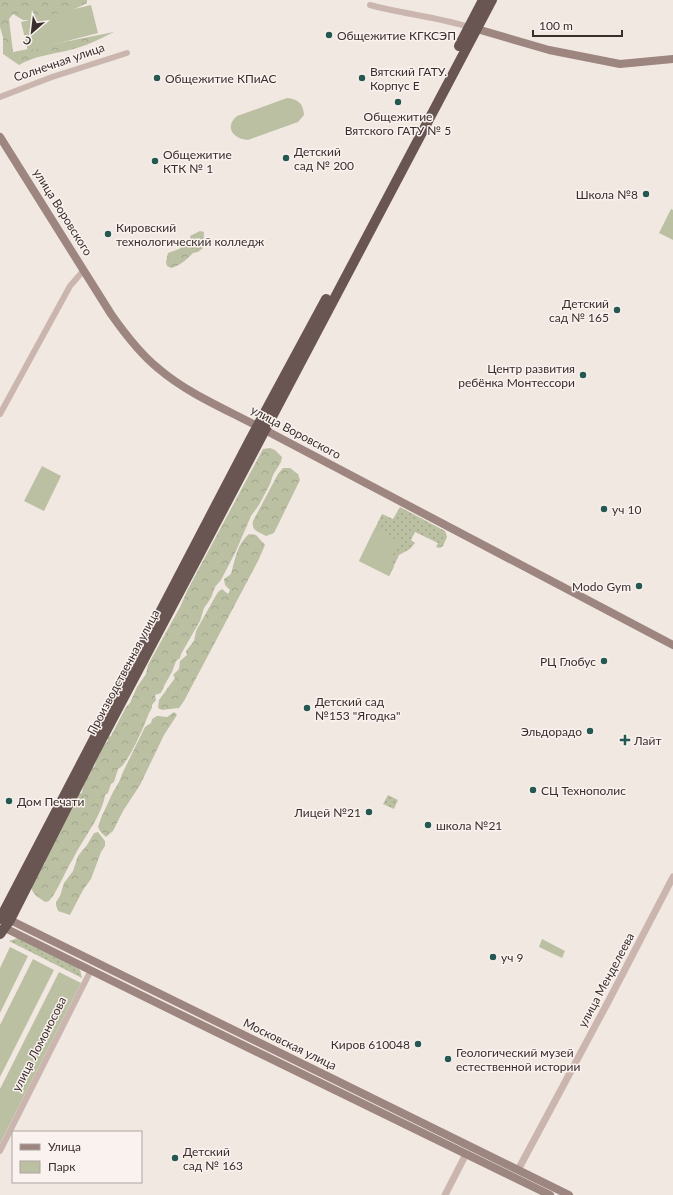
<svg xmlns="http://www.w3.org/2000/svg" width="673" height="1195" font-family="Lato,sans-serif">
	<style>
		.grass { fill: url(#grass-dots) }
		.forest { fill: url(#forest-crowns) }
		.park { fill: #bcc0a3 }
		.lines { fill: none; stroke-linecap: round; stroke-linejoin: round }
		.minor { stroke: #cab6af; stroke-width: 6 }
		.tertiary { stroke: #cab6af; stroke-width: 7 }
		.secondary { stroke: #9d8580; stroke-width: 8 }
		.trunk { stroke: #695552; stroke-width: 10 }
		.poi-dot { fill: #255851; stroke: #faf2ef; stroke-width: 1.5 }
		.labels { text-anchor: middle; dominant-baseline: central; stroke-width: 3; stroke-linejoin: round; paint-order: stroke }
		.poi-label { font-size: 12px; fill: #392e2c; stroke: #faf2ef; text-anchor: start }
		.street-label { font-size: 12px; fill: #392e2c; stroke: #faf2ef }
	</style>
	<defs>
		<pattern id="grass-dots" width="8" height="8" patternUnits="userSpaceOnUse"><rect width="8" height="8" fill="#bcc0a3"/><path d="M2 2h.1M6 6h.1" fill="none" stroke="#a2a58c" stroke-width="1.8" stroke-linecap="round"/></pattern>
		<pattern id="forest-crowns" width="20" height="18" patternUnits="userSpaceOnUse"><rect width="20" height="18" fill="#bcc0a3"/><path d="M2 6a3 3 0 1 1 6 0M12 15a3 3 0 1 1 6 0" fill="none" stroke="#a2a58c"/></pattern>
	</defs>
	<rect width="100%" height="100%" fill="#f2e8e2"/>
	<g class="grass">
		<polygon points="400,507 445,531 447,537 443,546 440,548 436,547 438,543 415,532 411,540 415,543 410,549 399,555 389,576 359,561 382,514 393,519"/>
		<polygon points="388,795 398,800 394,809 383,804"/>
		<polygon points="18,938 77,967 80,970 82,978 9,941"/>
	</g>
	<g class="forest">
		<path d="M0,0H87V3L52,20H23L13,14L9,19L13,52L114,32C100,39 86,46 70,50C53,54 34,56 19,65L3,54V37L0,27Z"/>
		<path d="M200,231L204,232L203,248L198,252L193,253C187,259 180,266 171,268L167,266L166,262L168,253L179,249L186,243H190L191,241L190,236Z"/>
		<path d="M270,448L275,450L282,457L281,462L273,475L270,484L259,505L251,516L236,551L221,580L215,587L211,598L204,608L200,621L181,654L180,658L176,661L172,672L164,686L161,693L155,695L156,700L152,705V708L149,713C145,724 128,765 118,769L114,782L111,784L108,793L105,795C103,813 84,838 75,855C67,868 61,883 53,896L49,901L45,902C35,895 32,894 30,882L45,863V857L74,802L78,803L79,800L77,797V794L82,793C82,788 88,774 91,770C93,767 94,768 95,765C97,757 101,747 108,741V737L111,736L126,707L130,703L137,687L146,674L148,665L180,607L188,589L263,449Z"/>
		<path d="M283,468H290L298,474L300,480L274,533L266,536C259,532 251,531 253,521L278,474Z"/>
		<path d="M249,534L256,535L265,545L259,559L184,701L179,708L162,710L158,708L159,700L175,678L173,675L179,669L180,661L187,655L186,651L194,641L196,631L215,597L218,592L222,589L228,594L230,590L225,585L224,579L231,574C235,560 237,544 249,534Z"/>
		<polygon points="174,712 177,715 164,735 140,785 123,811 113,831 106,837 100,831 98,827 101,818 113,792 119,782 123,772 145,727 151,723 152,719 157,716 167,717"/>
		<polygon points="98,832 105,841 105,846 101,852 91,879 83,890 70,915 58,911 56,905 56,902 60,896 64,883 73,871 78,856 87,845 94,833"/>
	</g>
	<g class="park">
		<polygon points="91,5 98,33 28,51 21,22"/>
		<path d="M287,98C298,99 303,103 304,115L298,122L248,140C233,139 224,127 237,116Z"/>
		<polygon points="671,209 673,210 673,240 659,233"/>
		<polygon points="42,466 61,476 44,511 24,501"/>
		<polygon points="375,528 400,542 388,563 394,567 389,576 359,561"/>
		<polygon points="542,939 565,951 562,958 539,947"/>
		<polygon points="10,947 28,956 0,1013 0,968"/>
		<polygon points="33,959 54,970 0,1077 0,1025"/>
		<polygon points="59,972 81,983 0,1144 0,1089"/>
	</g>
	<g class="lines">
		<g class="minor">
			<path d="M370,5C403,14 437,17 469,27"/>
			<polyline points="0,97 52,77 127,53"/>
			<polyline points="0,414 70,286 84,270"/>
			<polyline points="0,1151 91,970"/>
		</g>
		<g class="tertiary">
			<polyline points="518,1170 608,1002 673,877"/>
			<polyline points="445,1195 466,1154"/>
		</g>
		<g class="secondary">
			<polyline points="477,29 549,50 620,64 673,59"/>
			<path d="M0,137L111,314C125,334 140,354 159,369C187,393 225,409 257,426"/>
			<polyline points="265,430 673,645"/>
			<polyline points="10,920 569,1195"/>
			<polyline points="5,928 165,1007 550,1195"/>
		</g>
		<g class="trunk">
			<polyline points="459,46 483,0"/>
			<polyline points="0,919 250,440 326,299"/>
			<polyline points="0,934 10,920 95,752 492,0"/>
		</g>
	</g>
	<g class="poi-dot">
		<circle cx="329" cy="35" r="4"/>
		<circle cx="157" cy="78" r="4"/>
		<circle cx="362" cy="78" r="4"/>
		<circle cx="398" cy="102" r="4"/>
		<circle cx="286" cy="158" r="4"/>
		<circle cx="155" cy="161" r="4"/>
		<circle cx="646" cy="194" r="4"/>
		<circle cx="108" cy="234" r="4"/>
		<circle cx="617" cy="310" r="4"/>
		<circle cx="583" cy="375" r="4"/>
		<circle cx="604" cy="509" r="4"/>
		<circle cx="639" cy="586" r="4"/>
		<circle cx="604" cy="661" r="4"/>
		<circle cx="307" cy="708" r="4"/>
		<circle cx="590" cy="731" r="4"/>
		<path d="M623 734h4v4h4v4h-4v4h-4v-4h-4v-4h4z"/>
		<circle cx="533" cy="790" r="4"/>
		<circle cx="9" cy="801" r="4"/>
		<circle cx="369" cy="812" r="4"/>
		<circle cx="428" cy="825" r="4"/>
		<circle cx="493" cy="957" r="4"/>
		<circle cx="418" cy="1044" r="4"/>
		<circle cx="448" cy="1059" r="4"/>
		<circle cx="175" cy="1158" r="4"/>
	</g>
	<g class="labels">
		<g class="poi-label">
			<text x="337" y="35">Общежитие КГКСЭП</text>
			<text x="370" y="71">Вятский ГАТУ.<tspan x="370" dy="14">Корпус Е</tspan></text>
			<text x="165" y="78">Общежитие КПиАС</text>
			<text x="398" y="116" text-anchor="middle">Общежитие<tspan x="398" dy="14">Вятского ГАТУ № 5</tspan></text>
			<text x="294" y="151">Детский<tspan x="294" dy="14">сад № 200</tspan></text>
			<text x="163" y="154">Общежитие<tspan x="163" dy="14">КТК № 1</tspan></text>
			<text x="638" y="194" text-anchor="end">Школа №8</text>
			<text x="116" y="227">Кировский<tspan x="116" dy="14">технологический колледж</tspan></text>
			<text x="609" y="303" text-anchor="end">Детский<tspan x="609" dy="14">сад № 165</tspan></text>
			<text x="575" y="368" text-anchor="end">Центр развития<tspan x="575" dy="14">ребёнка Монтессори</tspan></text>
			<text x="612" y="509">уч 10</text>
			<text x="631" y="586" text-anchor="end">Modo Gym</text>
			<text x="596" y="661" text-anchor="end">РЦ Глобус</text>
			<text x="315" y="701">Детский сад<tspan x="315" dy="14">№153 "Ягодка"</tspan></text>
			<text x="582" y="731" text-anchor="end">Эльдорадо</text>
			<text x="634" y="740">Лайт</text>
			<text x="541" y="790">СЦ Технополис</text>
			<text x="17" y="801">Дом Печати</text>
			<text x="361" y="812" text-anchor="end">Лицей №21</text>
			<text x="436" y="825">школа №21</text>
			<text x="501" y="957">уч 9</text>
			<text x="410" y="1044" text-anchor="end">Киров 610048</text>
			<text x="456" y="1052">Геологический музей<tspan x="456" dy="14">естественной истории</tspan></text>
			<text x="183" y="1151">Детский<tspan x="183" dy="14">сад № 163</tspan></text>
		</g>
		<g class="street-label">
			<text transform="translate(59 62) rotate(-19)">Солнечная улица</text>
			<text transform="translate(63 212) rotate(58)">улица Воровского</text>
			<text transform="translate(296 432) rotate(28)">улица Воровского</text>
			<text transform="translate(123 672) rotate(-62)">Производственная улица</text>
			<text transform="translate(606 980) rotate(-62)">улица Менделеева</text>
			<text transform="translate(39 1044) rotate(-63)">улица Ломоносова</text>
			<text transform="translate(290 1044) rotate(26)">Московская улица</text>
		</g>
	</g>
	<rect x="12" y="1131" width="130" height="52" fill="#faf2ef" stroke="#ada4a1"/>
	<rect x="20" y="1144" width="20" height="6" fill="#9d8580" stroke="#ada4a1"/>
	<text x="48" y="1151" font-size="12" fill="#392e2c">Улица</text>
	<rect x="20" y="1161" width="20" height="12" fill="#bcc0a3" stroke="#ada4a1"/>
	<text x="48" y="1171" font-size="12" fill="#392e2c">Парк</text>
	<g transform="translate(32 32) rotate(208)" stroke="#faf2ef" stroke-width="3" paint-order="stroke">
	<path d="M0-3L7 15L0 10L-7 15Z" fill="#392e2c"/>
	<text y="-6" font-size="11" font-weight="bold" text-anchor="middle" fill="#392e2c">С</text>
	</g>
	<path d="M533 30v6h89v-6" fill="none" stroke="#392e2c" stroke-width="2"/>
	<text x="539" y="30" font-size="12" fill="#392e2c" stroke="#faf2ef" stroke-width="3" paint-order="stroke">100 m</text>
</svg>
